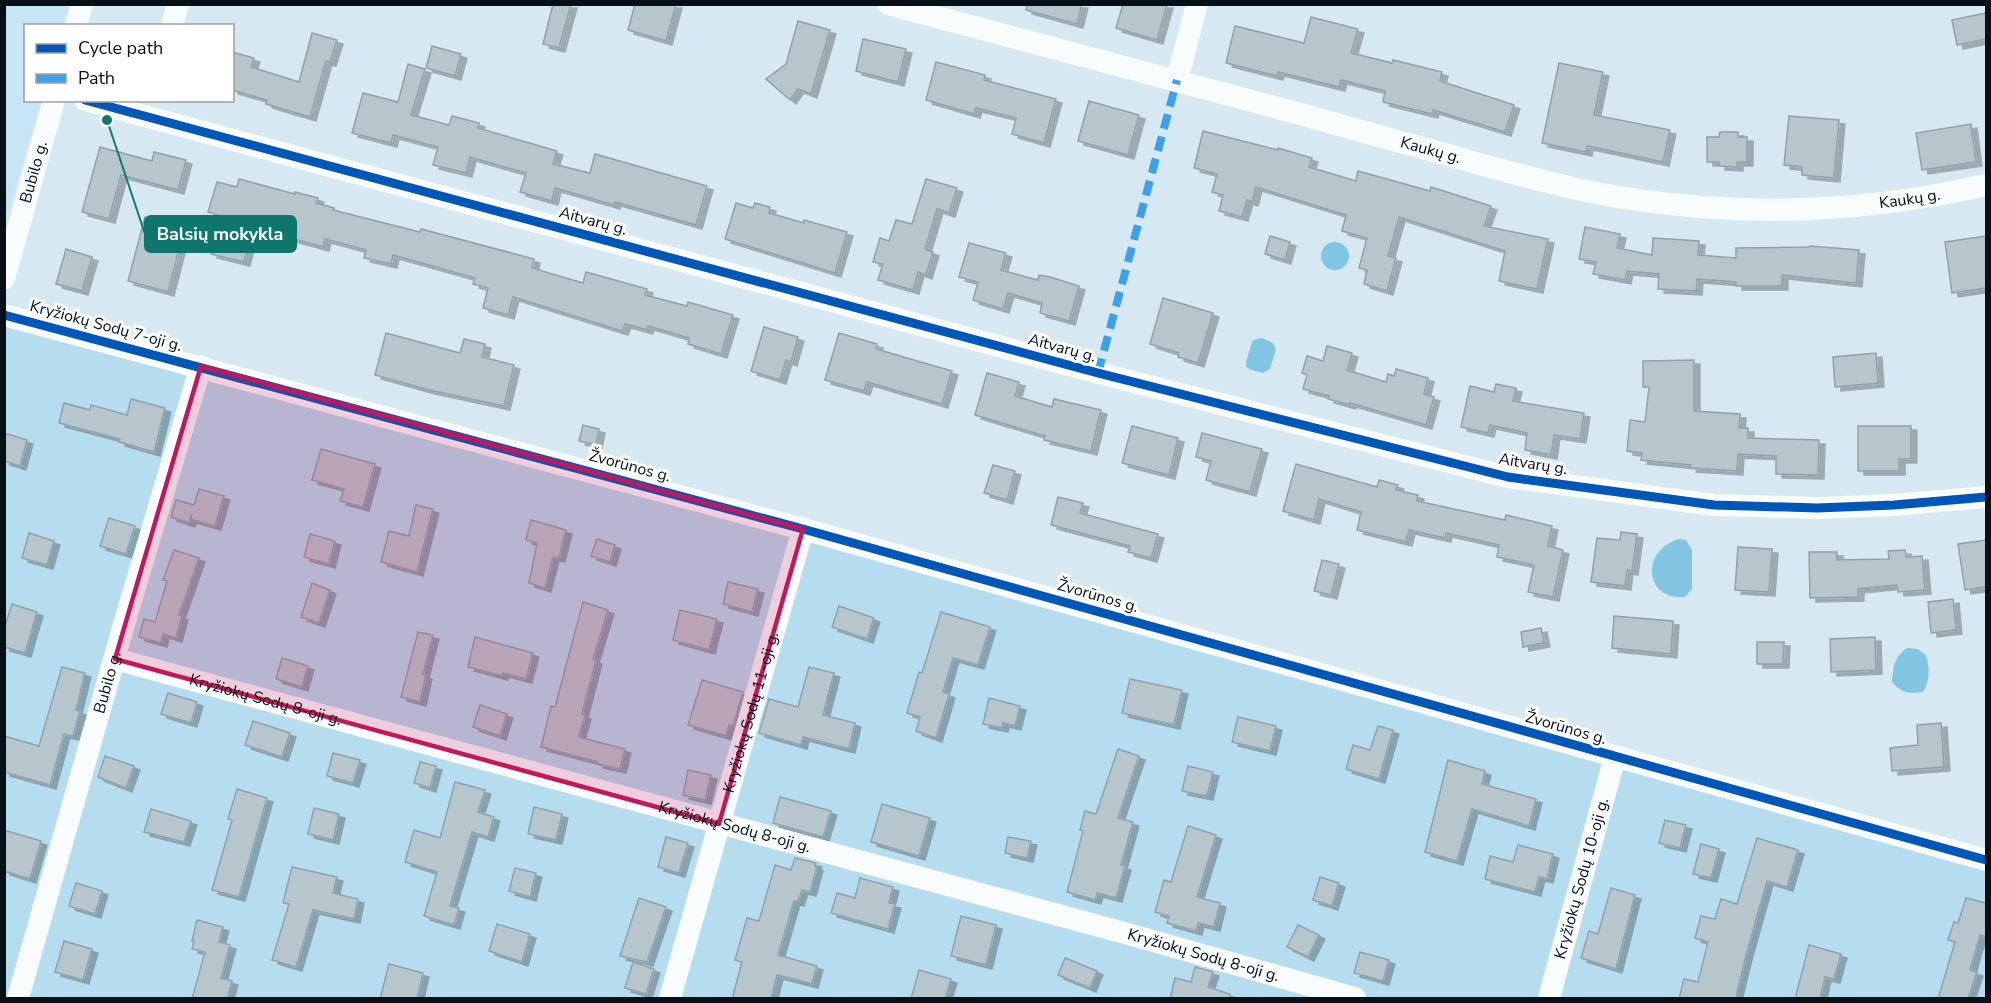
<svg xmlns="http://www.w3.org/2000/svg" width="1991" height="1003" font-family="'Nunito Sans',sans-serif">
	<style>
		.built { fill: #c6e6f6 }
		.green { fill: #b6ddef }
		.water { fill: #82c5e3 }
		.building { fill: #b7c6cd; stroke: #92a1a8; stroke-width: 1.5; filter: url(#shadow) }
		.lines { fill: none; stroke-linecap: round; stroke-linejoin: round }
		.minor { stroke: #f9fcfd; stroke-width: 22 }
		.quiet { stroke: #3ca1ea; stroke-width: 8; stroke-dasharray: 15 8; stroke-linecap: butt }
		.cycleway-casing { stroke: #fff; stroke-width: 13 }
		.cycleway { stroke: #0057b8; stroke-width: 9 }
		.marked { fill: #c2185b; fill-opacity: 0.2; stroke: #c2185b; stroke-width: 4.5; stroke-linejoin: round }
		.labels { text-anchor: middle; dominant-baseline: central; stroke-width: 6; stroke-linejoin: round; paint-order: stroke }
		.street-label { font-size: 16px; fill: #051117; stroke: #fff }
		.leader { fill: none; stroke: #0f766e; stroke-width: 2 }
		.callout-dot { fill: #0f766e; stroke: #fff; stroke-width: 2 }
		.callout { fill: #0f766e; stroke: #0f766e; stroke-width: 2 }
		.callout-label { font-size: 18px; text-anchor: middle; font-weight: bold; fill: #fff }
	</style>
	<defs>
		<filter id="shadow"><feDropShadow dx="6" dy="4" stdDeviation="0" flood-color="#0004"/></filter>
	</defs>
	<rect width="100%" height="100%" fill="#d6e9f2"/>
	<polygon class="built" points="5,4 69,5 63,25 26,26 26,100 41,101 5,222"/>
	<polygon class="green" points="4,321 1986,854 1986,998 5,998"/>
	<g class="water">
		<circle cx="1335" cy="256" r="14"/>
		<polygon points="1256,339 1262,338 1273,343 1276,349 1270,369 1263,373 1251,370 1246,367 1246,362 1252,342"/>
		<path d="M1679,539L1686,540L1692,550V589L1685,597C1644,601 1640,550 1679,539Z"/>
		<path d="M1907,648L1918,649L1926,655C1930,669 1930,680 1923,692C1908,694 1902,693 1892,682C1893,667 1894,657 1907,648Z"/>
	</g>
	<g class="building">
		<polygon points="553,4 571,4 559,48 543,44"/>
		<polygon points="635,4 676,4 666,41 628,30"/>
		<polygon points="1027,4 1082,4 1077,24 1026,10"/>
		<polygon points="1123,4 1167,4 1157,40 1116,28"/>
		<polygon points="1986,13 1986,39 1957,45 1952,20"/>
		<polygon points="1311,17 1358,29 1351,53 1392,63 1393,60 1442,72 1440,81 1514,105 1505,132 1433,110 1432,114 1383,102 1385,91 1341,80 1339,87 1278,72 1277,76 1226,63 1235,26 1304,43"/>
		<polygon points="798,21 830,30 811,94 798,89 790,100 766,79 786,64"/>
		<polygon points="312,33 337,40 330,62 326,61 310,117 266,104 267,100 232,90 232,52 254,58 251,67 299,82"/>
		<polygon points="863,39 906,49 898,82 856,71"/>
		<polygon points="432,46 461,54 455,76 426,68"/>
		<polygon points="936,62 985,75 984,80 1056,99 1044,143 1012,134 1016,118 976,108 974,114 926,100"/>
		<polygon points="1559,63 1603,72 1594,115 1670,130 1663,162 1587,146 1586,152 1542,143"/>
		<polygon points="408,64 425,69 411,115 449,125 452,116 479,123 478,128 557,151 553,164 590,173 595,154 707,186 696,225 615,202 614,205 555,188 552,201 520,192 526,173 470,157 466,173 433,165 438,147 393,135 391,143 352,133 363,93 398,102"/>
		<polygon points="1089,101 1139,115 1128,155 1078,141"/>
		<polygon points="1789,116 1839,120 1834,178 1802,175 1802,167 1784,165"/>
		<polygon points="1971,124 1976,162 1922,170 1916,133"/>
		<polygon points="1203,131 1278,150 1278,148 1312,158 1309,167 1356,181 1358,171 1430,191 1431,187 1491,206 1484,226 1548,239 1537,289 1499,281 1505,251 1399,217 1388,256 1396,258 1387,291 1364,284 1367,270 1359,268 1367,238 1342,231 1346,215 1256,187 1252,202 1247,200 1242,217 1219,211 1223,195 1212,192 1217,174 1194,168"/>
		<polygon points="1720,132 1738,132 1738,137 1747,137 1747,162 1737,162 1737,167 1719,166 1719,162 1707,162 1707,137 1719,137"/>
		<polygon points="100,147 152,161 154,152 186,160 178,190 121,175 109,219 82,212"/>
		<polygon points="239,179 295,194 295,192 318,198 316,203 334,208 333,210 420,232 421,229 534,259 532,268 583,283 586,272 647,289 645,295 687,306 688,302 733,315 721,354 688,344 689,338 648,326 647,330 625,324 622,331 513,297 508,315 483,308 488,288 473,284 475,278 393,255 391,264 364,258 366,250 325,239 323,247 253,228 244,262 211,254 222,216 208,212 217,182 237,187"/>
		<polygon points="926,179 957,188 949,213 937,209 925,249 933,252 926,275 918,272 913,290 878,280 883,264 873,262 880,238 889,241 896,220 912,224"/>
		<polygon points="736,203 753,208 755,203 770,207 769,213 804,223 804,220 847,232 835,273 725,239"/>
		<polygon points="145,217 172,224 171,227 184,230 168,292 128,281"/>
		<polygon points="1585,227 1620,234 1617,248 1652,255 1653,238 1699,241 1698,255 1736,258 1736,248 1810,247 1810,246 1859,250 1856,283 1782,275 1782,286 1736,286 1736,282 1697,279 1696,291 1658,289 1659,274 1627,271 1625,280 1593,274 1596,262 1579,259"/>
		<polygon points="1270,236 1290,242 1285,260 1265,254"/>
		<polygon points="1986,236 1986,288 1952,293 1945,242"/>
		<polygon points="969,243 1006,253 1001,270 1038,280 1039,275 1050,277 1079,286 1069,321 1040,313 1042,303 1008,293 1003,309 973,300 978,282 959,277"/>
		<polygon points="66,249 92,257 82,291 56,284"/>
		<polygon points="1163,298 1213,313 1198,363 1178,357 1179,353 1150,344"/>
		<polygon points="764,327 798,337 791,362 786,360 780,380 751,371"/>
		<polygon points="386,333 460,353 464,339 485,344 482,357 514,365 504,406 429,390 375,375"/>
		<polygon points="839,333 877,344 876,349 952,371 942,404 867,382 864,391 825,380"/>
		<polygon points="1327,346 1352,353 1347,370 1386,382 1388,374 1394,376 1396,369 1428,378 1424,394 1434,397 1426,425 1350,403 1350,405 1328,399 1329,396 1303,389 1307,375 1302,373 1307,356 1323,361"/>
		<polygon points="1876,353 1878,383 1835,387 1833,357"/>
		<polygon points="1694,360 1694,411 1740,414 1739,428 1748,428 1748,438 1819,440 1818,475 1776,474 1776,456 1738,454 1737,471 1690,468 1691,465 1641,460 1642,453 1627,451 1630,420 1645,422 1649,387 1643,387 1643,361"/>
		<polygon points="987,373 1019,382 1015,396 1052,407 1054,399 1101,410 1091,451 1044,440 1045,436 975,415"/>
		<polygon points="1496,384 1516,388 1513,401 1584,413 1580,439 1554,435 1551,455 1525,450 1527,433 1490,425 1488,433 1461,427 1470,386 1494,392"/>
		<polygon points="131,399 165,408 154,452 119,442 120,439 59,423 64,403 90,410 91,405 127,415"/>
		<polygon points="583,425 599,429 596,445 579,441"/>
		<polygon points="1132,426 1178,438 1169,475 1122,463"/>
		<polygon points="1858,426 1911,426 1911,459 1899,459 1899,471 1858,471"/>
		<polygon points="4,433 27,440 20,466 4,461"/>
		<polygon points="1202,433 1262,449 1250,492 1206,480 1211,461 1196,457"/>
		<polygon points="321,449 375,464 363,507 340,501 344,489 312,480"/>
		<polygon points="1296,464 1377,487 1379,480 1398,485 1396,490 1418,495 1417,501 1505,520 1506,515 1552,526 1548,546 1563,550 1553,597 1528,592 1534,565 1497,557 1499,545 1446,533 1445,538 1409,530 1406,542 1357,530 1361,512 1319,499 1314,520 1283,511"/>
		<polygon points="993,465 1015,471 1007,500 984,493"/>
		<polygon points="199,489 224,496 215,526 190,519 192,514 189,523 171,517 176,500 194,505"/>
		<polygon points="1058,497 1083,503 1080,513 1158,534 1151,558 1128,552 1130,546 1051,525"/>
		<polygon points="416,505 433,509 417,572 381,562 389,531 409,536"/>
		<polygon points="109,518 135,526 126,554 100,546"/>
		<polygon points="531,520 566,530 559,558 553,557 545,588 529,583 537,543 526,540"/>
		<polygon points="1621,532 1637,534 1632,571 1627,570 1625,586 1591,582 1597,538 1620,540"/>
		<polygon points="29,533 54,541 47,565 22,558"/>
		<polygon points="310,534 335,541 329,564 304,557"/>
		<polygon points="597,539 615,545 610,562 591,556"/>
		<polygon points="1986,540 1986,587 1965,590 1958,544"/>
		<polygon points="1738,547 1772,549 1769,592 1735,590"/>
		<polygon points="174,550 199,558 179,615 182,616 176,638 163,634 161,643 139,637 144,619 155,622 167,581 163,580"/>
		<polygon points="1905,550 1906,557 1922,556 1925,590 1898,592 1897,585 1858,589 1858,597 1810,598 1809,552 1837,552 1837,560 1889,559 1888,551"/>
		<polygon points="1322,560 1339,564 1331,595 1314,591"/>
		<polygon points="728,582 758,589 752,612 723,604"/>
		<polygon points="312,583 330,590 319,623 301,617"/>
		<polygon points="1953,599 1956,630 1931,633 1928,602"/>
		<polygon points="583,602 608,610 593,659 596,660 582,714 585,715 579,737 625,749 620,769 597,764 598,762 541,747 551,706 555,707"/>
		<polygon points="12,604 37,612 25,653 4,647 4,629"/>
		<polygon points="839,606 874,618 867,639 832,627"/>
		<polygon points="680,610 717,619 709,650 673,640"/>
		<polygon points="941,612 990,627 978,665 953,658 943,692 949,694 936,738 916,731 920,717 907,713 919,672 922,673"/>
		<polygon points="1614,616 1673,621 1671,654 1612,648"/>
		<polygon points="1541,628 1544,643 1523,647 1521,632"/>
		<polygon points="418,632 433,635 423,674 426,675 420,702 401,697"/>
		<polygon points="475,637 533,653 526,679 503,673 502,676 468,667"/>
		<polygon points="1875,637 1876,670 1831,672 1830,639"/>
		<polygon points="1757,642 1784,642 1783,664 1757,664"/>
		<polygon points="282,658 308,666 302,687 276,679"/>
		<polygon points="62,667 85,673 76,710 80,711 73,736 64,734 50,785 4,772 4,736 39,746"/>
		<polygon points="809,667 834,673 823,715 855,723 849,749 803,737 801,745 759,733 769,699 798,707"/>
		<polygon points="1130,679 1182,690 1174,725 1122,713"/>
		<polygon points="702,680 743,692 733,726 729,725 726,736 688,725"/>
		<polygon points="168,693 197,702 191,723 161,714"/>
		<polygon points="989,698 1020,706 1015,726 1003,723 1002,728 983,724"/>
		<polygon points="480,705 507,714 500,736 473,727"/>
		<polygon points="1238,717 1276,726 1270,751 1232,742"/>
		<polygon points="253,721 290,733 282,757 245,745"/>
		<polygon points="1941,723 1944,767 1892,771 1890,748 1918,745 1917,725"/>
		<polygon points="1378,726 1393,730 1379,779 1346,769 1353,745 1370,750"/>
		<polygon points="1118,749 1139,756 1118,818 1133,822 1121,865 1125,866 1116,898 1097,893 1095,900 1067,892 1083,831 1080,830 1085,811 1096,814"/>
		<polygon points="333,753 360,760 353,783 327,776"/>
		<polygon points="105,756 134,766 126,788 98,777"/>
		<polygon points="1448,760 1485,771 1482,784 1536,799 1529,826 1472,809 1457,861 1425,852"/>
		<polygon points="420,762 436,766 430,788 414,783"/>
		<polygon points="1188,766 1213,772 1207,796 1182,791"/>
		<polygon points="688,770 711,775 705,800 683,795"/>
		<polygon points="455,782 485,790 478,812 494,817 488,837 472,832 450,906 459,908 454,925 424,916 437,872 405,862 414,830 440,838"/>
		<polygon points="237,789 267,798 239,897 212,890 232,820 228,819"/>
		<polygon points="780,797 831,811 823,837 773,823"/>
		<polygon points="882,804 930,818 919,856 871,842"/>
		<polygon points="534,807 562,814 556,840 528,834"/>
		<polygon points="314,808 339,814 333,840 308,834"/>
		<polygon points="151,809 191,821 184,842 144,832"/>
		<polygon points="1665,820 1686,825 1680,848 1659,843"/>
		<polygon points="1188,826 1216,835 1197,897 1220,903 1214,927 1198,923 1196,931 1167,923 1169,916 1155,912 1164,880 1171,882"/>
		<polygon points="4,830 41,841 30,879 4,871"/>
		<polygon points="666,837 688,843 679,873 658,867"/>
		<polygon points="1008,837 1031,841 1027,858 1005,853"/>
		<polygon points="1757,838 1798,850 1787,887 1767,881 1747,952 1737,992 1737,999 1679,999 1684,979 1698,982 1708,942 1695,938 1701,916 1715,919 1721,899 1737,904"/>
		<polygon points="1701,844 1719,849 1711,878 1693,874"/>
		<polygon points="1518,845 1553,854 1547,879 1539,877 1535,892 1485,879 1490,856 1513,862"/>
		<polygon points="795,858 816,863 815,866 817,867 810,892 802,890 798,902 794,901 778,955 817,966 812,984 777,975 771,999 732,999 742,962 735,960 747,918 759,921 775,865 791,870"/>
		<polygon points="292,867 337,877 333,893 358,899 354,919 313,910 296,967 272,960 289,904 283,903"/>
		<polygon points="515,868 536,873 530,897 509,891"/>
		<polygon points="1320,877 1339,883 1332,906 1313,900"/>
		<polygon points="860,878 893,887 889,903 895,904 888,929 831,913 837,893 855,898"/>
		<polygon points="76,883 102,891 95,914 69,906"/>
		<polygon points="1611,888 1635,895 1616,969 1581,958 1589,931 1598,934"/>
		<polygon points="639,898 666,907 647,962 620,956"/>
		<polygon points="1966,898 1986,903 1986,937 1980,935 1970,970 1977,972 1968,999 1938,999 1955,942 1948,940 1954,922 1958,923"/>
		<polygon points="961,916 996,925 986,965 951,956"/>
		<polygon points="197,920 223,927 219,942 230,945 221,978 232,981 227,999 192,999 205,952 192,949 194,941 192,941"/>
		<polygon points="497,924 530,934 522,962 489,951"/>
		<polygon points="1298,925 1319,935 1308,957 1287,947"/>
		<polygon points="64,941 92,949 83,980 55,972"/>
		<polygon points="1809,945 1841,954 1834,979 1825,977 1820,999 1795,999"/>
		<polygon points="1360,952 1389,960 1383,981 1354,973"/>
		<polygon points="1065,958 1097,971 1090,988 1058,975"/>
		<polygon points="633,962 654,969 646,994 625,988"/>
		<polygon points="389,964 423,973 417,999 380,999"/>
		<polygon points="1195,967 1213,972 1208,987 1230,994 1230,999 1170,999 1175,978 1191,982"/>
		<polygon points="919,970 951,979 945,999 911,999"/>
	</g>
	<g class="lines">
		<g class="minor">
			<path id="s1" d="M888,4C1026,41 1165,77 1304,115C1356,130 1409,144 1462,159C1520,175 1578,192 1638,200C1754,217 1872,211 1986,185"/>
			<polyline points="76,26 82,4"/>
			<polyline points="172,26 178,4"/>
			<polyline points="1177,80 1197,4"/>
			<polyline points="85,100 1098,373 1508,477 1714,505 1817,508 1894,505 1986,497"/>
			<path id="s2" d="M4,279L54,100"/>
			<polyline points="4,315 803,529 1986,860"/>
			<path id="s3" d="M115,659L1121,932L1355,998"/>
			<path id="s4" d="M18,998L127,614L201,366"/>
			<path id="s5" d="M670,998L803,529"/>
			<path id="s6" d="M1549,998L1615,757"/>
		</g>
		<polyline class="quiet" points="1098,373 1177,80"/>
		<g class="cycleway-casing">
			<g id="cycleway">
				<polyline points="85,100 1098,373 1508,477 1714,505 1817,508 1894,505 1986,497"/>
				<polyline points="4,315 803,529 1986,860"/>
			</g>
		</g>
		<use href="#cycleway" class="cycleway"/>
	</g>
	<path class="marked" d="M201,366L803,529L719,824L115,659Z"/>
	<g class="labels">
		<g class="street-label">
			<text stroke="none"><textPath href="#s1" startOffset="562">Kaukų g.</textPath></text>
			<text stroke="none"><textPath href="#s2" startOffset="111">Bubilo g.</textPath></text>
			<text stroke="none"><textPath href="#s1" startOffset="1048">Kaukų g.</textPath></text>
			<text transform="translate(593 221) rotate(15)">Aitvarų g.</text>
			<text transform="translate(106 326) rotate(15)">Kryžiokų Sodų 7-oji g.</text>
			<text transform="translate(1062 348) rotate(15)">Aitvarų g.</text>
			<text transform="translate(1533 464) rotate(9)">Aitvarų g.</text>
			<text transform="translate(630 466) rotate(15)">Žvorūnos g.</text>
			<text transform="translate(1098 596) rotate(16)">Žvorūnos g.</text>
			<text stroke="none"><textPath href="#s4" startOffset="328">Bubilo g.</textPath></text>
			<text stroke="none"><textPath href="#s3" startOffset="156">Kryžiokų Sodų 8-oji g.</textPath></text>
			<text stroke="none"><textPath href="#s5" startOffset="297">Kryžiokų Sodų 11-oji g.</textPath></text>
			<text transform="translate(1566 728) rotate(16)">Žvorūnos g.</text>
			<text stroke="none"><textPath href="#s3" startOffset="642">Kryžiokų Sodų 8-oji g.</textPath></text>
			<text stroke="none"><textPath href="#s6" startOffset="124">Kryžiokų Sodų 10-oji g.</textPath></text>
			<text stroke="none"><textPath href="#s3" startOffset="1128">Kryžiokų Sodų 8-oji g.</textPath></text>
		</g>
	</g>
	<path class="leader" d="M107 120L145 234"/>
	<circle class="callout-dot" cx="107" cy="120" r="6"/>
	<rect class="callout" x="145" y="216" width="151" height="36" rx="6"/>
	<g class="callout-label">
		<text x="220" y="240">Balsių mokykla</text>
	</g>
	<rect width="1991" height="1003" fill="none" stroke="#051117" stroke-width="12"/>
	<rect x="24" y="24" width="210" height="78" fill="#ffffff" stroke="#9ba0a2" stroke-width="1.5"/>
	<rect x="36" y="44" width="30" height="9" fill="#0057b8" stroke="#9ba0a2" stroke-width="1.5"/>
	<text x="78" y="54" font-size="18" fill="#051117">Cycle path</text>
	<rect x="36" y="74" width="30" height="9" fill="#3ca1ea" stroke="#9ba0a2" stroke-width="1.5"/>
	<text x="78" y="84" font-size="18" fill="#051117">Path</text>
</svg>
